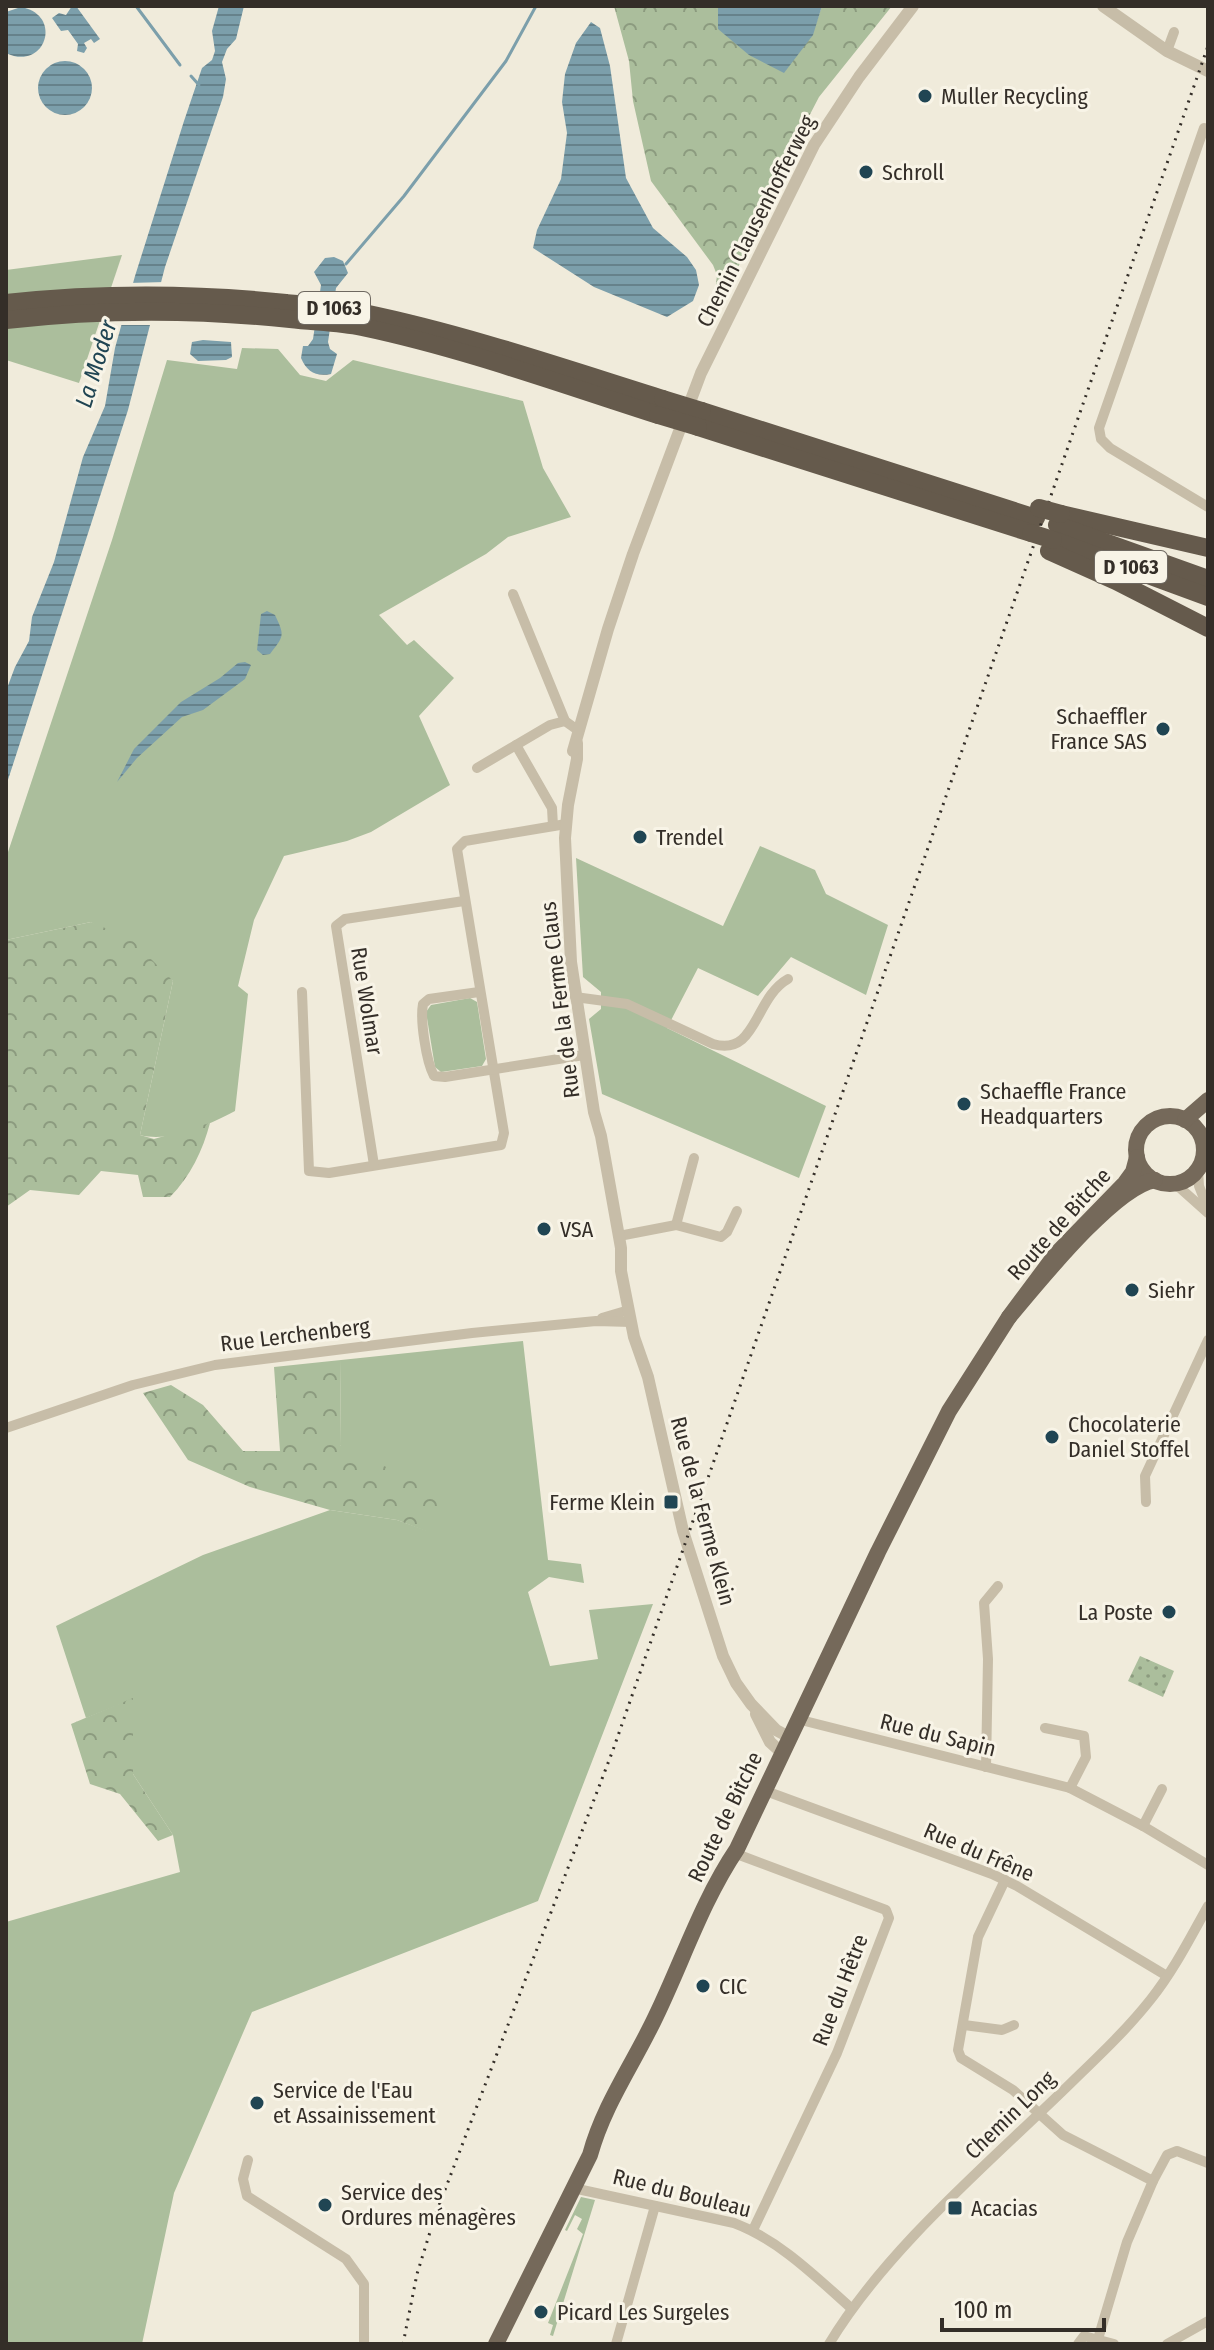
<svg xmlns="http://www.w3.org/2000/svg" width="1214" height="2350" font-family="'Fira Sans Condensed',sans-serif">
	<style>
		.grass { fill: #abbe9c }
		.forest { fill: url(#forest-crowns) }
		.park { fill: url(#park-dots) }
		.water { fill: url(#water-rules) }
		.pier { fill: #f0ebdb }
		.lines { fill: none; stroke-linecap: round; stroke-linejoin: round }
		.stream { stroke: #7c9fab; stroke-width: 3 }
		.minor { stroke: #c7bda8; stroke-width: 10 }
		.tertiary { stroke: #c7bda8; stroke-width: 12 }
		.primary { stroke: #75695a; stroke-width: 16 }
		.trunk { stroke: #655a4c; stroke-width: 18 }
		.rail { stroke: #342e28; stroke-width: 3; stroke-dasharray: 2 6; stroke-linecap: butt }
		.trunk-bridge { stroke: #655a4c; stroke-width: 18 }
		.poi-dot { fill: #204553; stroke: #f8f4e7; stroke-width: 3 }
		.labels { text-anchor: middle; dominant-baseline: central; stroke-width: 6; stroke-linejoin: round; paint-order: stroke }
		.shield { fill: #f8f4e7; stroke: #6f6961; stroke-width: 2 }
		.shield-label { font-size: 20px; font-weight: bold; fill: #342e28 }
		.poi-label { font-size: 22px; fill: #342e28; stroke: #f8f4e7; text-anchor: start }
		.street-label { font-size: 22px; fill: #342e28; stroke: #f8f4e7 }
		.water-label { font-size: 24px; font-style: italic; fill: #204553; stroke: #f8f4e7 }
	</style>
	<defs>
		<pattern id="forest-crowns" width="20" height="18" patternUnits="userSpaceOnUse" patternTransform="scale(2)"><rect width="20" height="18" fill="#abbe9c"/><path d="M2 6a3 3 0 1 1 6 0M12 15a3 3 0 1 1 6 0" fill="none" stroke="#8c9b7f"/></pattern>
		<pattern id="park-dots" width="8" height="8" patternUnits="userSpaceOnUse" patternTransform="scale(2)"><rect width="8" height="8" fill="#abbe9c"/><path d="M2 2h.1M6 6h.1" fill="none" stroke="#8c9b7f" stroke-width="1.8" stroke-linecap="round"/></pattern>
		<pattern id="water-rules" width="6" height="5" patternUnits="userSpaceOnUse" patternTransform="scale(2)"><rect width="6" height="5" fill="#7c9fab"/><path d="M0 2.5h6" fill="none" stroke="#66828b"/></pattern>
	</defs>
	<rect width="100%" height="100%" fill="#f0ebdb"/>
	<g class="grass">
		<polygon points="122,255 79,383 6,360 6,270"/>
		<path d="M242,348L278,349L300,375L326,381L353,360L523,401L543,468L571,517L508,537L486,554L379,615L407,645L414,640L454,678L419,716L450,785L371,832L347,841L284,856L254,920L238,986L248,994L235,1111C208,1125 170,1143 140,1135L173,981L91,922L6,940L8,852L112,540L167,360L237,369Z"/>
		<polygon points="760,846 815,870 826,894 888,925 866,995 791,957 758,996 698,968 667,1028 826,1106 799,1178 602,1094 589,1019 601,1009 601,992 583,977 576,858 723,926"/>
		<polygon points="470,998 477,1002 486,1059 482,1066 441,1072 435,1067 426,1012 431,1005"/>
		<polygon points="523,1341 548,1560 581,1564 584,1583 549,1577 528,1592 550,1666 598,1659 589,1610 653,1604 538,1901 252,2012 174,2193 142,2344 6,2344 6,1922 180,1872 173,1835 133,1774 133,1699 86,1718 56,1626 203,1555 330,1510 397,1520 436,1534 340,1445 341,1360"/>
		<polygon points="581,2197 595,2200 553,2336 550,2335 553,2325 548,2323 583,2234 577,2229 582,2219 575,2215 567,2231 565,2230"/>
	</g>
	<g class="forest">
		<polygon points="614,6 718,6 718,29 812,35 822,6 892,6 819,97 753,224 730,292 716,285 717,275 713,265 651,181 633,101 629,61"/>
		<path d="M91,922L131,939L173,981L140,1135L154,1139L210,1123C203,1150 190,1177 170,1197H143L138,1175L101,1171L79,1195L30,1190L6,1207V940Z"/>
		<polygon points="341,1360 340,1445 445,1495 436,1535 397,1520 330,1510 250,1487 188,1460 143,1393 171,1385 203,1405 243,1451 280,1451 274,1367"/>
		<polygon points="133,1698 133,1774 173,1835 158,1841 120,1794 90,1784 71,1724"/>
	</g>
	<polygon class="park" points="1140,1656 1174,1671 1163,1697 1128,1681"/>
	<g class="water">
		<polygon points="72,6 76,6 100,39 94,43 91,39 84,43 87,48 84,53 77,51 78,44 68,30 61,31 52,18 59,13 66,15"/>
		<polygon points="219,6 244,6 236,39 227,49 222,62 226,79 223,97 165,267 128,410 6,786 6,691 15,667 29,641 32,617 54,562 83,457 105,406 115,348 135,276 184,121 202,68 212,60 215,51 212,31"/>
		<polygon points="718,6 822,6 813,35 784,73 749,55 718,29"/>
		<path d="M21,7C64,15 45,72 6,53V12Z"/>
		<polygon points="591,22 600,28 610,66 626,178 653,228 687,257 696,270 699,285 693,301 667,317 594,287 533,248 537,230 561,179 567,133 562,102 565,74 576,43"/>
		<circle cx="65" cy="88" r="27"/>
		<path d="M334,257L343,261L348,273L336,288L328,342L330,349L337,354L331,374C316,377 307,372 301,358L303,346H308L313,339L321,285L314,272L325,258Z"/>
		<polygon points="203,340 231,342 232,357 226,360 198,361 190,354 192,342"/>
		<path d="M267,611L275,615C285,636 284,636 270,654L263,655L257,650L261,614Z"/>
		<polygon points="245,662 251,665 245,679 203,710 182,717 137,758 117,782 134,749 181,702 220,678 238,663"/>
	</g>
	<polygon class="pier" points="165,282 155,325 117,325 129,283"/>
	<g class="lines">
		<g class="stream">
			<polyline points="136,6 180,65"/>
			<polyline points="191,76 199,85"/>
			<polyline points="346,264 404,196 506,61 536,6"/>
		</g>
		<g class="minor">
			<polyline points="1167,51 1174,32"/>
			<polyline points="1204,128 1099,428 1101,439 1110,448 1208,507"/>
			<polyline points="513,594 565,721 579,731"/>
			<polyline points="516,745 552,808 553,826"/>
			<polyline points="477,768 550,725 565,721"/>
			<polyline points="302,992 309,1171 329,1173 501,1145 504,1133 457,849 465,841 566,824"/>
			<path d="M479,992L429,999L423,1004C420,1020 426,1061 434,1076L445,1077L584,1055"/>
			<path d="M575,997L627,1004L713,1044C757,1057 754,998 788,979"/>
			<polyline points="374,1165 336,926 345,919 464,901"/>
			<polyline points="1198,1170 1199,1186 1208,1209"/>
			<polyline points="1171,1184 1180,1188 1208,1213"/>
			<polyline points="676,1225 694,1158"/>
			<polyline points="619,1236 676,1225 721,1237 727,1232 737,1211"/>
			<polyline points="602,1318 629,1310"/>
			<polyline points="6,1428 133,1385 215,1365 472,1333 596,1321 631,1322"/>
			<polyline points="1146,1502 1145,1476 1208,1340"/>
			<polyline points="797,1719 1070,1788 1143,1826 1208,1865"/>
			<polyline points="1045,1728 1084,1736 1086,1757 1070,1788"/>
			<polyline points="986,1767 988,1659 984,1603 998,1586"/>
			<polyline points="763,1790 992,1874 1017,1886 1167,1976"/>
			<polyline points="1143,1826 1162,1789"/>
			<polyline points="734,1853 886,1910 889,1918 837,2053 753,2230"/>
			<polyline points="1005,1880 978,1937 958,2050 961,2058 1013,2090 1063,2135 1153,2181 1167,2155 1177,2151 1208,2163"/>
			<polyline points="964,2025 1002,2030 1014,2025"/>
			<polyline points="248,2160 243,2179 247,2196 346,2259 364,2284 364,2344"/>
			<path d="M573,2188L734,2223C779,2240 815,2276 851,2308"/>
			<polyline points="1098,2339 1127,2242 1153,2181"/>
			<polyline points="616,2344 655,2206"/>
			<path d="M829,2344C888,2246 994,2159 1076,2078C1102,2053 1129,2027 1151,1999C1174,1970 1190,1938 1208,1906"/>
			<polyline points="1078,2344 1084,2336 1114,2344"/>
			<polyline points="1167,2344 1208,2321"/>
		</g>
		<g class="tertiary">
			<polyline points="1103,6 1167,51 1208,71"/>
			<polyline points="577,743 577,759 568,805 565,838 571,962 594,1112 601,1136 621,1248 621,1271 634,1337 648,1377 683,1531 723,1656 736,1683 751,1704 776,1730 789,1737"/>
			<polyline points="573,751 608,629 633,554 701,373 814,145 859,77 913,6"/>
			<polyline points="756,1714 770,1742 781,1752"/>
		</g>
		<g class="primary">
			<circle cx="1170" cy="1150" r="34"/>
			<polyline points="1185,1120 1208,1100"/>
			<path d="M1137,1157L1133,1172L1125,1183L1056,1254L1009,1317C1037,1284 1114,1187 1155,1180"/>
			<path d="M496,2344L590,2155C604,2104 634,2063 656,2016C683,1960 702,1901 737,1849L878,1552L949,1411L1009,1317"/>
		</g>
		<g class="trunk">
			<path d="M6,303C100,293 192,293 286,303C312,305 339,307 364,313C465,334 564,368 663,399"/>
			<path d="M6,320C101,309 195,309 290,319C314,322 339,322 362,327C462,348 561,384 658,415"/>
			<polyline points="702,411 1036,518"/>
			<polyline points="698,427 1031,533"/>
			<polyline points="1061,514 1208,548"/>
			<polyline points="1057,525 1208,579"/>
			<polyline points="1053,540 1208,597"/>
			<polyline points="1049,551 1116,581 1208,628"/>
		</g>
		<polyline class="rail" points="403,2344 417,2274 435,2216 613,1750 1208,46"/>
		<g class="trunk-bridge">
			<polyline points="663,399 702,411"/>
			<polyline points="658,415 698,427"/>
			<polyline points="1039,508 1061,514"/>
			<polyline points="1031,533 1053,540"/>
		</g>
	</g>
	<g class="poi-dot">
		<circle cx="925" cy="96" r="8"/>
		<circle cx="866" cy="172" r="8"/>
		<circle cx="1163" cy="729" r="8"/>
		<circle cx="640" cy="837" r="8"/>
		<circle cx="964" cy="1104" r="8"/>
		<circle cx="544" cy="1229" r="8"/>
		<circle cx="1132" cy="1290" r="8"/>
		<circle cx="1052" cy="1437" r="8"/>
		<rect x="663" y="1494" width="16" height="16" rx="4"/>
		<circle cx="1169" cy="1612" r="8"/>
		<circle cx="703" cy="1986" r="8"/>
		<circle cx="257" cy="2103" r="8"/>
		<circle cx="325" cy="2205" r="8"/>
		<rect x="947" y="2200" width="16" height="16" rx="4"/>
		<circle cx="541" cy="2312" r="8"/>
	</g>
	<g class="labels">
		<g class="shield">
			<rect x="298" y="292" width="72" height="32" rx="6"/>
			<rect x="1095" y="551" width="72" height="32" rx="6"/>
		</g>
		<g class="shield-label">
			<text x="334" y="308">D 1063</text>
			<text x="1131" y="567">D 1063</text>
		</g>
		<g class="poi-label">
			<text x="941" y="96">Muller Recycling</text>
			<text x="882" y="172">Schroll</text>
			<text x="1147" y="716" text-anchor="end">Schaeffler<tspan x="1147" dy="25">France SAS</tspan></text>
			<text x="656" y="837">Trendel</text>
			<text x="980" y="1091">Schaeffle France<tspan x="980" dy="25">Headquarters</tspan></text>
			<text x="560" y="1229">VSA</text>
			<text x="1148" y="1290">Siehr</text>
			<text x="1068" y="1424">Chocolaterie<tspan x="1068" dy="25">Daniel Stoffel</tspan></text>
			<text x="655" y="1502" text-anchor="end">Ferme Klein</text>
			<text x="1153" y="1612" text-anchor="end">La Poste</text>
			<text x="719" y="1986">CIC</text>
			<text x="273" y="2090">Service de l'Eau<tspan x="273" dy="25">et Assainissement</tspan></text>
			<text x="341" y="2192">Service des<tspan x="341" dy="25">Ordures ménagères</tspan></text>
			<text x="971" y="2208">Acacias</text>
			<text x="557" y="2312">Picard Les Surgeles</text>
		</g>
		<g class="street-label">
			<text transform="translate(756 221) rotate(-63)">Chemin Clausenhofferweg</text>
			<text transform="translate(560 1000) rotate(-97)">Rue de la Ferme Claus</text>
			<text transform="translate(367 1001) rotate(81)">Rue Wolmar</text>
			<text transform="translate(1059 1224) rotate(-48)">Route de Bitche</text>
			<text transform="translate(295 1335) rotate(-7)">Rue Lerchenberg</text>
			<text transform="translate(703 1511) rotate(75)">Rue de la Ferme Klein</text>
			<text transform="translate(938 1735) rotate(14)">Rue du Sapin</text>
			<text transform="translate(725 1817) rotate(-64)">Route de Bitche</text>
			<text transform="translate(979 1852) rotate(23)">Rue du Frêne</text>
			<text transform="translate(840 1990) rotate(-69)">Rue du Hêtre</text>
			<text transform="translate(1010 2115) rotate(-44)">Chemin Long</text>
			<text transform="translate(682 2193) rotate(14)">Rue du Bouleau</text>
		</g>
		<g class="water-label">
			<text transform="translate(96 364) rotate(-73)">La Moder</text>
		</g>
	</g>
	<rect width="1214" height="2350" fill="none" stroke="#342e28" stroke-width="16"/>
	<path d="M942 2318v12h162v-12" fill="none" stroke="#342e28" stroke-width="4"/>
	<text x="954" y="2318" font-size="24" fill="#342e28" stroke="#f8f4e7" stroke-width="6" paint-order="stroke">100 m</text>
</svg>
